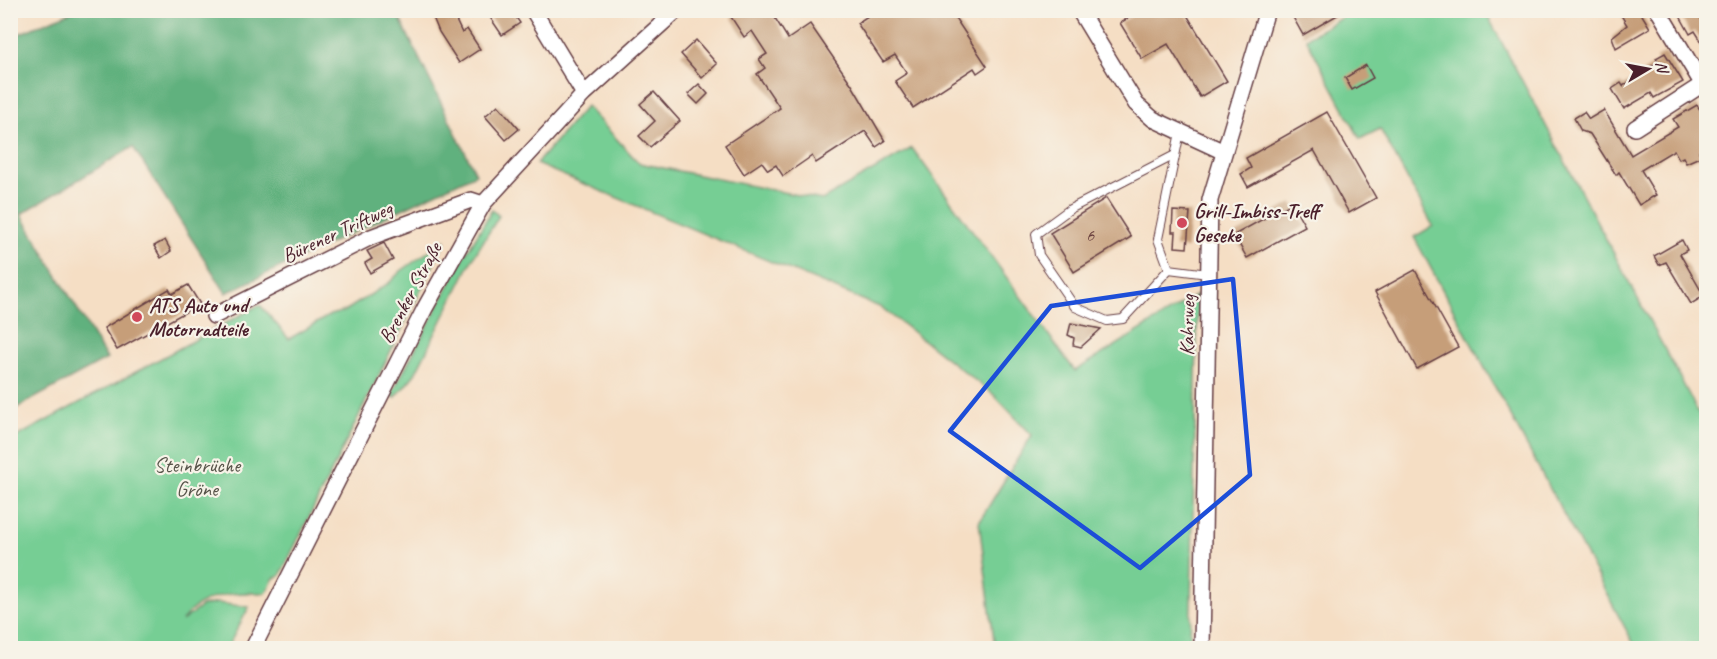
<svg xmlns="http://www.w3.org/2000/svg" width="1717" height="659" font-family="Caveat,sans-serif">
	<style>
		.green { fill: #76ce94; stroke: #607660; stroke-width: 1.5 }
		.forest { fill: #60b17e; stroke: #556854; stroke-width: 1.5 }
		.building { fill: #c69e79 }
		.lines { fill: none; stroke-linecap: round; stroke-linejoin: round }
		.service-casing { stroke: #643c42; stroke-width: 10 }
		.minor-casing { stroke: #643c42; stroke-width: 18 }
		.service { stroke: #fff; stroke-width: 8 }
		.minor { stroke: #fff; stroke-width: 15 }
		.marked { fill: none; stroke: #1d4ed8; stroke-width: 4.5; stroke-linejoin: round }
		.poi-dot { fill: #d1495b; stroke: #f7f3e8; stroke-width: 2 }
		.labels { text-anchor: middle; dominant-baseline: central; stroke-width: 4.5; stroke-linejoin: round; paint-order: stroke }
		.number-label { font-size: 18px; fill: #693f3e }
		.poi-label { font-size: 21px; font-weight: bold; fill: #4a1f2b; stroke: #f7f3e8; text-anchor: start }
		.street-label { font-size: 21px; fill: #4a1f2b; stroke: #f7f3e8 }
		.park-label { font-size: 21px; fill: #57544a; stroke: #f7f3e8 }
	</style>
	<rect width="100%" height="100%" fill="#f7f3e8"/>
	<filter id="ink" filterUnits="userSpaceOnUse"><feTurbulence type="fractalNoise" baseFrequency=".0167" numOctaves="2"/><feDisplacementMap in="SourceGraphic" scale="12" xChannelSelector="R" yChannelSelector="G"/><feConvolveMatrix kernelMatrix="1 2 1 2 8 2 1 2 1" color-interpolation-filters="sRGB"/></filter>
	<filter id="wash" filterUnits="userSpaceOnUse"><feTurbulence type="fractalNoise" baseFrequency=".008" numOctaves="4" result="noise"/><feDisplacementMap in="SourceGraphic" scale="24" xChannelSelector="R" yChannelSelector="G"/><feGaussianBlur stdDeviation="1.35" result="paint"/><feColorMatrix in="noise" values="0 0 0 0 0 0 0 0 0 0 0 0 0 0 0 0 0 1.4 0 .05"/><feComposite in="paint" operator="in"/></filter>
	<g filter="url(#wash)">
		<rect width="100%" height="100%" fill="#f5dec4"/>
		<g class="green">
			<polygon points="1353,11 1485,11 1706,427 1706,648 1636,648 1414,237 1433,226 1380,129 1360,139 1306,38"/>
			<polygon points="586,106 639,163 822,200 912,148 1075,371 1198,294 1190,648 995,648 979,522 1032,435 994,395 882,308 536,164"/>
			<polygon points="492,210 499,216 473,258 415,374 395,398 391,395 465,255"/>
			<path d="M446,239L280,576L274,578L266,593C236,592 201,593 182,621L202,606L217,603L249,607L227,648H11V440L257,306H261L289,339L330,315L345,311L389,283L401,271Z"/>
		</g>
		<polygon class="forest" points="76,10 396,11 476,174 226,293 133,147 21,214 107,359 11,411 11,37"/>
		<g id="blocks">
			<g class="building">
				<polygon points="430,10 451,10 462,33 467,29 480,49 459,63 439,32"/>
				<polygon points="485,10 511,10 520,23 502,35"/>
				<polygon points="739,10 770,10 788,39 810,24 852,85 885,141 876,147 865,131 816,163 812,156 783,176 776,165 768,170 762,162 744,174 725,145 780,108 757,74 765,68 759,59 767,54 752,31 744,37 731,17"/>
				<polygon points="865,10 950,10 987,66 977,73 974,68 913,108 895,81 907,73 895,55 883,62 857,23 868,16"/>
				<polygon points="1141,10 1184,10 1227,81 1200,97 1168,44 1142,59 1120,23"/>
				<polygon points="1289,10 1346,10 1303,35"/>
				<polygon points="1618,10 1639,10 1650,28 1616,48 1612,37 1627,25"/>
				<polygon points="1689,10 1696,10 1707,29 1707,50 1695,31 1690,34 1680,16"/>
				<polygon points="696,40 717,64 702,78 681,54"/>
				<polygon points="1665,53 1683,82 1654,98 1651,93 1624,109 1612,89 1621,83 1623,86 1643,74 1642,72 1658,62 1656,58"/>
				<polygon points="1366,65 1373,78 1352,90 1345,78"/>
				<polygon points="699,84 708,94 698,104 688,94"/>
				<polygon points="654,92 680,121 650,147 639,136 655,121 640,104"/>
				<polygon points="498,105 519,129 506,140 485,116"/>
				<polygon points="1697,105 1707,120 1707,147 1699,152 1702,156 1686,163 1683,157 1679,159 1674,150 1641,170 1656,195 1639,205 1619,172 1616,175 1590,134 1581,131 1574,118 1584,112 1589,119 1604,110 1631,155 1678,127 1673,119"/>
				<polygon points="1327,112 1376,198 1349,213 1314,150 1248,187 1241,174 1251,168 1246,158"/>
				<polygon points="1106,198 1131,237 1074,272 1050,233"/>
				<polygon points="1292,203 1305,226 1247,258 1234,235"/>
				<polygon points="1173,211 1190,212 1187,248 1175,247 1176,232 1172,232"/>
				<polygon points="165,240 171,251 161,258 154,246"/>
				<polygon points="1682,240 1687,250 1680,254 1704,296 1691,304 1666,262 1659,265 1654,256"/>
				<polygon points="384,243 393,260 370,273 365,263 372,259 367,251"/>
				<polygon points="1415,270 1458,347 1417,369 1375,292"/>
				<polygon points="188,285 200,304 117,350 104,328 169,289 172,294"/>
				<polygon points="1071,323 1101,329 1081,347 1073,345 1074,338 1068,335"/>
			</g>
		</g>
	</g>
	<g filter="url(#ink)">
		<use href="#blocks" fill-opacity="0" stroke="#643c42" stroke-width="1.5"/>
		<g class="lines">
			<g class="service-casing">
				<g id="service">
					<polyline points="1180,132 1158,239 1169,269 1208,274"/>
					<polyline points="1169,269 1123,319 1107,321 1075,307 1039,255 1036,234 1070,209 1175,155"/>
				</g>
			</g>
			<g class="minor-casing">
				<g id="minor">
					<polyline points="533,10 584,94"/>
					<polyline points="1079,10 1136,104 1153,119 1224,152"/>
					<polyline points="1658,10 1706,90"/>
					<polyline points="1635,128 1703,84"/>
					<polyline points="214,316 371,237 471,200 483,204"/>
					<polyline points="253,648 425,308 483,204 584,94 677,10"/>
					<polyline points="1202,648 1210,200 1267,10"/>
				</g>
			</g>
			<use href="#service" class="service"/>
			<use href="#minor" class="minor"/>
		</g>
	</g>
	<path class="marked" d="M1233,279L1250,475L1140,568L950,431L1051,306Z"/>
	<g class="poi-dot">
		<circle cx="1182" cy="223" r="6"/>
		<circle cx="137" cy="317" r="6"/>
	</g>
	<g class="labels">
		<g class="number-label">
			<text x="1090" y="235">6</text>
		</g>
		<g class="poi-label">
			<text x="1194" y="211">Grill-Imbiss-Treff<tspan x="1194" dy="24">Geseke</tspan></text>
			<text x="149" y="305">ATS Auto und<tspan x="149" dy="24">Motorradteile</tspan></text>
		</g>
		<g class="street-label">
			<text transform="translate(337 232) rotate(-25)">Bürener Triftweg</text>
			<text transform="translate(410 293) rotate(-62)">Brenker Straße</text>
			<text transform="translate(1187 325) rotate(-89)">Kahrweg</text>
		</g>
		<g class="park-label">
			<text x="197" y="465">Steinbrüche<tspan x="197" dy="24">Gröne</tspan></text>
		</g>
	</g>
	<rect width="1717" height="659" fill="none" stroke="#f7f3e8" stroke-width="36"/>
	<g transform="translate(1648 69) rotate(80)" stroke="#f7f3e8" stroke-width="4.5" paint-order="stroke">
	<path d="M0-4.5L10 22L0 15L-10 22Z" fill="#4a1f2b"/>
	<text y="-9" font-size="16" font-weight="bold" text-anchor="middle" fill="#4a1f2b">N</text>
	</g>
</svg>
